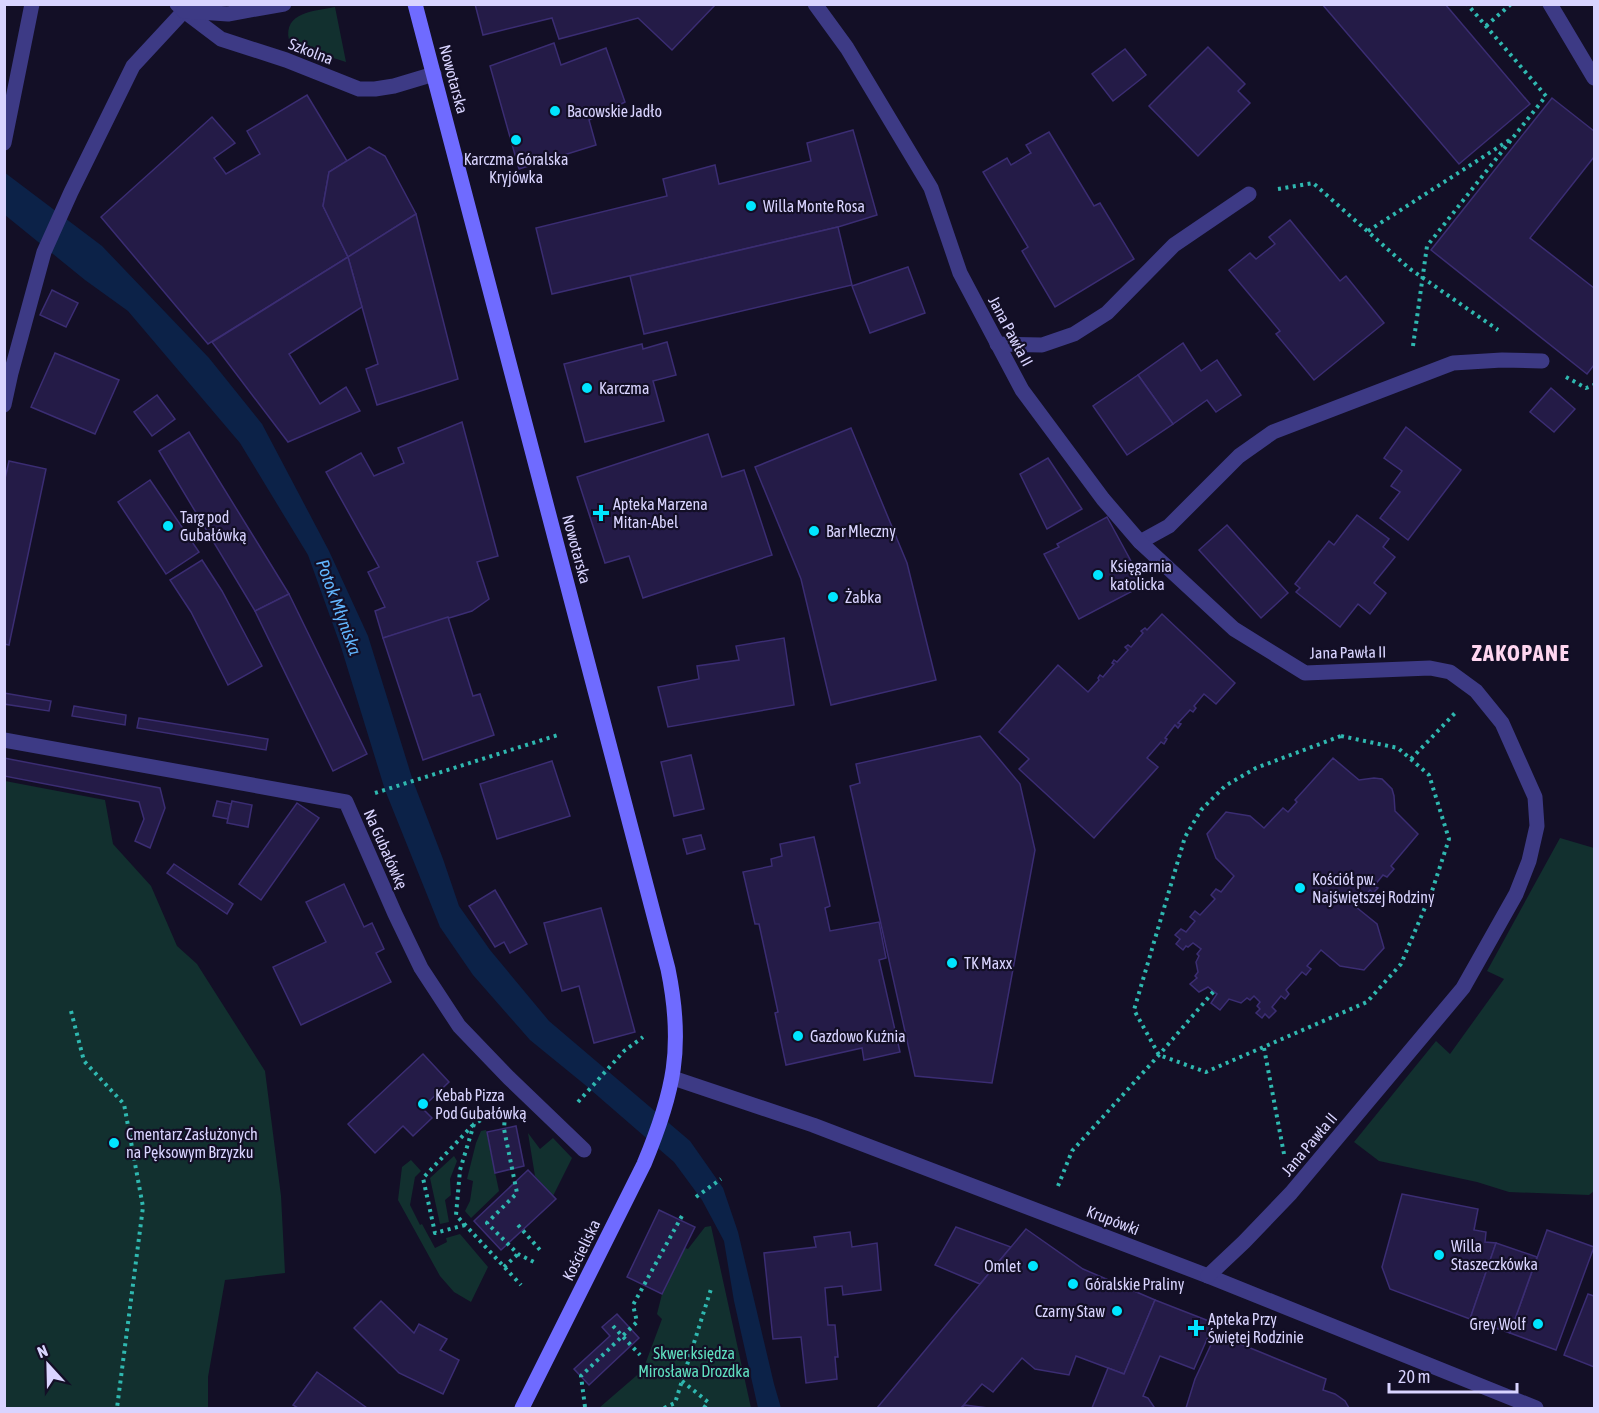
<svg xmlns="http://www.w3.org/2000/svg" width="1599" height="1413" font-family="'Asap Condensed',sans-serif">
	<style>
		.green { fill: #12302f }
		.water { fill: #0c2248 }
		.building { fill: #241b47; stroke: #3b2d73; stroke-width: 1.5 }
		.lines { fill: none; stroke-linecap: round; stroke-linejoin: round }
		.path { stroke: #2fb8b0; stroke-width: 4; stroke-dasharray: 3 4.5; stroke-linecap: butt }
		.service { stroke: #3d3a85; stroke-width: 15 }
		.pedestrian { stroke: #3d3a85; stroke-width: 15 }
		.minor { stroke: #3d3a85; stroke-width: 15 }
		.secondary { stroke: #6f6bff; stroke-width: 15 }
		.poi-dot { fill: #00e5ff; stroke: #130f26; stroke-width: 2 }
		.labels { text-anchor: middle; dominant-baseline: central; stroke-width: 4.5; stroke-linejoin: round; paint-order: stroke }
		.street-label { font-size: 16px; fill: #d9d4ff; stroke: #130f26 }
		.poi-label { font-size: 16px; fill: #d9d4ff; stroke: #130f26; text-anchor: start }
		.park-label { font-size: 16px; fill: #5fe0c0; stroke: #130f26 }
		.water-label { font-size: 18px; font-style: italic; fill: #62b6ff; stroke: #130f26 }
		.district-label { font-size: 22px; font-weight: bold; letter-spacing: 1.5px; fill: #ffd6f0; stroke: #130f26 }
	</style>
	<rect width="100%" height="100%" fill="#130f26"/>
	<g class="green">
		<path d="M335,7L346,62L299,47L289,40C283,12 315,11 335,7Z"/>
		<polygon points="5,781 105,800 113,844 151,886 177,946 197,964 265,1071 281,1196 285,1273 225,1280 208,1377 208,1408 5,1408"/>
		<polygon points="1560,838 1594,848 1594,1191 1589,1195 1509,1192 1477,1182 1379,1161 1354,1142 1436,1041 1450,1054 1504,979 1487,971"/>
		<polygon points="486,1130 499,1191 471,1218 465,1211 470,1201 473,1181 467,1179 476,1143 481,1131"/>
		<polygon points="528,1133 540,1149 553,1138 572,1158 553,1196 535,1176"/>
		<polygon points="454,1156 457,1161 450,1179 451,1195 445,1200 449,1222 440,1224 430,1178"/>
		<polygon points="411,1160 421,1171 415,1177 410,1205 420,1225 422,1224 435,1248 447,1242 446,1238 460,1234 488,1267 471,1302 454,1292 440,1276 398,1200 402,1167"/>
		<polygon points="711,1226 751,1408 599,1408 643,1370 662,1319 657,1314 662,1294 685,1248 688,1249 705,1227"/>
	</g>
	<polygon class="water" points="4,172 102,246 209,358 262,424 329,551 368,636 413,781 443,859 459,906 490,950 549,1021 690,1141 723,1188 738,1232 774,1384 781,1408 758,1408 734,1301 724,1241 702,1200 674,1162 584,1084 530,1040 473,975 440,927 385,790 341,647 308,555 240,443 128,311 85,280 5,215"/>
	<g class="building">
		<polygon points="475,4 716,4 672,50 638,18 559,39 552,18 483,35"/>
		<polygon points="1322,4 1445,4 1530,104 1459,164"/>
		<polygon points="554,43 561,65 606,48 625,102 589,120 596,145 519,169 490,66"/>
		<polygon points="1208,47 1245,84 1238,91 1250,103 1198,156 1149,106"/>
		<polygon points="1125,49 1146,75 1113,101 1092,74"/>
		<polygon points="307,95 347,161 329,172 323,206 348,257 208,344 101,217 212,117 235,143 214,158 226,174 260,154 247,131"/>
		<polygon points="1552,98 1594,131 1594,157 1530,238 1594,288 1594,365 1587,374 1431,250"/>
		<polygon points="853,130 877,215 838,227 552,294 536,228 667,196 663,179 715,165 719,184 811,161 807,143"/>
		<polygon points="1049,132 1094,206 1100,203 1134,259 1055,307 1022,251 1028,247 983,172 1007,158 1011,165 1031,153 1026,145"/>
		<polygon points="369,147 385,156 416,214 348,257 323,206 329,172"/>
		<polygon points="416,214 458,379 377,405 366,369 378,364 348,257"/>
		<polygon points="1290,220 1340,281 1346,276 1384,323 1314,380 1276,334 1280,331 1229,270 1250,253 1256,259 1275,244 1269,237"/>
		<polygon points="838,227 852,285 644,334 630,276"/>
		<polygon points="348,257 362,307 289,354 320,404 346,387 360,411 288,442 212,342"/>
		<polygon points="908,267 925,313 870,333 852,286"/>
		<polygon points="52,290 78,303 66,327 40,315"/>
		<polygon points="667,342 676,375 653,381 664,421 585,442 564,364 642,344 643,349"/>
		<polygon points="1183,343 1201,371 1217,360 1241,395 1216,412 1207,400 1173,424 1138,375"/>
		<polygon points="55,353 119,380 95,434 31,407"/>
		<polygon points="1138,375 1173,424 1127,455 1093,406"/>
		<polygon points="1551,388 1575,409 1554,432 1530,412"/>
		<polygon points="157,395 175,419 152,436 134,412"/>
		<polygon points="462,422 498,556 477,562 489,599 472,611 383,638 375,611 385,607 368,572 379,567 326,472 361,453 374,476 404,463 398,448"/>
		<polygon points="1406,427 1461,470 1408,540 1380,518 1400,492 1391,486 1402,471 1384,458"/>
		<polygon points="851,428 907,563 936,680 831,705 801,579 755,467"/>
		<polygon points="189,432 289,594 255,611 159,451"/>
		<polygon points="708,434 722,477 744,470 772,555 643,598 629,556 605,563 577,477"/>
		<polygon points="1048,458 1082,509 1047,529 1020,474"/>
		<polygon points="9,461 46,469 9,645 4,644 4,483"/>
		<polygon points="150,480 199,552 166,574 118,502"/>
		<polygon points="1357,515 1389,539 1383,547 1395,557 1374,583 1386,593 1370,614 1358,604 1340,627 1296,592 1300,588 1295,584 1329,541 1334,545"/>
		<polygon points="1107,517 1144,585 1079,619 1044,554 1059,547 1057,544"/>
		<polygon points="1227,525 1288,593 1261,618 1199,550"/>
		<polygon points="202,560 222,591 262,666 228,685 191,612 170,580"/>
		<polygon points="289,594 367,754 333,771 255,611"/>
		<polygon points="1162,614 1235,683 1216,704 1204,694 1194,706 1196,708 1193,712 1190,710 1178,723 1181,724 1178,728 1175,725 1165,738 1167,739 1164,744 1161,742 1147,758 1158,767 1094,838 1019,769 1029,759 999,732 1058,665 1088,692 1099,680 1098,678 1100,675 1103,677 1114,664 1112,663 1114,660 1117,662 1128,650 1125,647 1128,645 1131,647 1143,633 1141,631 1145,628 1147,630"/>
		<polygon points="448,617 473,696 480,694 494,735 423,760 383,638"/>
		<polygon points="784,638 794,705 668,727 658,687 699,679 697,666 739,660 736,646"/>
		<polygon points="4,693 51,701 49,711 4,704"/>
		<polygon points="74,706 126,715 125,725 72,716"/>
		<polygon points="139,718 268,739 266,750 137,728"/>
		<polygon points="980,736 1020,784 1035,850 992,1083 915,1076 850,786 860,783 856,764"/>
		<polygon points="691,755 704,809 674,816 661,762"/>
		<polygon points="4,758 160,788 165,808 150,848 135,841 144,819 139,802 4,776"/>
		<polygon points="1333,758 1359,780 1374,778 1382,779 1392,789 1394,796 1395,811 1418,834 1391,866 1394,869 1387,877 1383,875 1374,886 1378,888 1373,893 1370,890 1356,907 1377,924 1384,948 1364,970 1340,966 1321,950 1307,966 1311,969 1306,975 1302,972 1286,990 1289,994 1285,999 1281,996 1272,1007 1276,1011 1269,1018 1265,1014 1262,1018 1256,1013 1260,1009 1257,1006 1260,1002 1254,996 1250,1000 1247,998 1241,1003 1229,999 1220,1010 1211,1003 1217,994 1208,987 1199,992 1190,984 1197,978 1195,976 1198,972 1196,962 1199,956 1197,954 1201,949 1193,943 1188,947 1186,946 1183,950 1176,944 1180,939 1175,935 1181,929 1186,932 1195,921 1190,917 1195,911 1200,915 1215,899 1211,895 1216,889 1221,892 1234,876 1216,858 1207,834 1226,812 1250,816 1264,828 1283,808 1288,812 1297,802 1295,800"/>
		<polygon points="552,761 570,816 497,839 480,784"/>
		<polygon points="217,801 231,804 228,819 213,816"/>
		<polygon points="232,801 252,805 248,827 227,823"/>
		<polygon points="297,803 319,818 261,900 239,884"/>
		<polygon points="701,835 705,849 687,854 683,839"/>
		<polygon points="814,837 830,906 825,908 830,931 879,922 886,958 879,960 900,1052 864,1060 862,1048 786,1065 775,1013 778,1012 759,924 755,924 743,872 772,866 771,859 782,856 780,844"/>
		<polygon points="174,864 233,904 227,914 167,873"/>
		<polygon points="344,884 364,927 372,923 384,949 376,953 391,982 301,1025 273,967 326,942 306,902"/>
		<polygon points="495,890 527,944 510,953 504,942 495,947 469,906"/>
		<polygon points="601,908 635,1032 594,1043 579,986 562,991 544,923"/>
		<polygon points="423,1054 449,1082 422,1108 432,1118 413,1136 403,1126 375,1153 348,1124"/>
		<polygon points="516,1126 524,1166 495,1173 487,1132"/>
		<polygon points="528,1170 556,1199 501,1250 474,1221"/>
		<polygon points="1402,1194 1478,1209 1474,1230 1486,1232 1485,1242 1496,1243 1470,1319 1390,1289 1382,1267"/>
		<polygon points="659,1210 695,1227 662,1294 627,1277"/>
		<polygon points="956,1227 1011,1247 980,1284 935,1265"/>
		<polygon points="1026,1229 1083,1269 1155,1300 1124,1374 1076,1356 1069,1375 1035,1369 1022,1358 993,1392 982,1384 961,1408 877,1408"/>
		<polygon points="1547,1230 1594,1247 1556,1350 1510,1333"/>
		<polygon points="850,1232 852,1247 877,1243 881,1290 843,1295 842,1286 825,1288 828,1325 835,1325 838,1357 835,1357 837,1379 806,1383 801,1337 773,1339 764,1253 816,1247 814,1237"/>
		<polygon points="1496,1243 1537,1257 1510,1333 1470,1319"/>
		<polygon points="1588,1294 1594,1296 1594,1367 1564,1355"/>
		<polygon points="1155,1300 1214,1323 1194,1369 1160,1356 1143,1396 1148,1398 1154,1407 1153,1408 1092,1408 1108,1368 1124,1374"/>
		<polygon points="381,1301 414,1333 419,1324 447,1339 440,1350 459,1360 443,1394 399,1373 354,1328"/>
		<polygon points="617,1314 639,1338 589,1385 574,1369 610,1336 602,1327"/>
		<polygon points="1216,1334 1326,1379 1323,1390 1335,1394 1345,1401 1349,1408 1186,1408 1195,1379"/>
		<polygon points="317,1372 367,1408 298,1408 293,1405"/>
		<polygon points="965,1405 988,1408 961,1408"/>
	</g>
	<g class="lines">
		<g class="path">
			<polyline points="1486,26 1511,4"/>
			<polyline points="1278,189 1313,183 1410,269 1498,330"/>
			<polyline points="1368,231 1511,139"/>
			<polyline points="1413,346 1427,246 1546,96 1467,4"/>
			<polyline points="1566,377 1586,388 1594,385"/>
			<polygon points="1341,736 1398,748 1429,775 1449,839 1432,891 1401,964 1367,1002 1206,1072 1159,1055 1134,1010 1185,837 1201,810 1225,786 1256,768"/>
			<polyline points="1411,759 1456,712"/>
			<polyline points="375,793 558,735"/>
			<polyline points="71,1011 84,1061 124,1104 143,1207 117,1408"/>
			<polyline points="1264,1048 1284,1154"/>
			<polyline points="578,1102 624,1051 643,1037"/>
			<polyline points="500,1109 474,1124 460,1170 456,1215 521,1285"/>
			<polyline points="505,1115 504,1129 517,1193 487,1223 518,1254 534,1262"/>
			<polyline points="1058,1186 1072,1151 1159,1055 1214,991"/>
			<polyline points="696,1197 721,1179"/>
			<polyline points="465,1225 435,1233 423,1178 473,1125"/>
			<polyline points="518,1225 540,1250"/>
			<polyline points="504,1267 518,1254"/>
			<polyline points="613,1326 640,1355"/>
			<polyline points="682,1381 708,1402 704,1408"/>
			<polyline points="585,1407 581,1376 637,1322 633,1305 683,1214"/>
			<polyline points="664,1408 675,1403 711,1289"/>
		</g>
		<g class="service">
			<polyline points="1550,4 1594,78"/>
			<polyline points="997,344 1042,345 1074,334 1107,313 1174,245 1249,194"/>
			<polyline points="4,405 11,373 44,252 71,192 133,66 184,11"/>
			<polyline points="1140,542 1169,526 1239,456 1273,432 1453,363 1502,360 1542,361"/>
		</g>
		<g class="pedestrian">
			<polyline points="4,143 32,4"/>
			<polyline points="4,740 346,802 395,914 421,968 459,1026 509,1078 584,1150"/>
			<polyline points="673,1078 813,1125 1208,1276 1536,1408"/>
		</g>
		<g class="minor">
			<polyline points="177,4 184,11 221,39 286,60 359,89 375,89 394,86 434,74"/>
			<polyline points="815,4 847,48 931,188 960,273 1022,390 1103,499 1140,542 1234,629 1305,673 1430,668 1450,672 1476,691 1502,723 1535,797 1537,826 1529,861 1516,894 1463,988 1291,1193 1244,1242 1208,1276"/>
			<polyline points="184,11 228,14 284,4"/>
		</g>
		<path class="secondary" d="M415,4L668,969C684,1047 674,1092 644,1164L522,1408"/>
	</g>
	<g class="poi-dot">
		<circle cx="555" cy="111" r="6"/>
		<circle cx="516" cy="140" r="6"/>
		<circle cx="751" cy="206" r="6"/>
		<circle cx="587" cy="388" r="6"/>
		<path d="M598 504h6v6h6v6h-6v6h-6v-6h-6v-6h6z"/>
		<circle cx="168" cy="526" r="6"/>
		<circle cx="814" cy="531" r="6"/>
		<circle cx="1098" cy="575" r="6"/>
		<circle cx="833" cy="597" r="6"/>
		<circle cx="1300" cy="888" r="6"/>
		<circle cx="952" cy="963" r="6"/>
		<circle cx="798" cy="1036" r="6"/>
		<circle cx="423" cy="1104" r="6"/>
		<circle cx="114" cy="1143" r="6"/>
		<circle cx="1439" cy="1255" r="6"/>
		<circle cx="1033" cy="1266" r="6"/>
		<circle cx="1073" cy="1284" r="6"/>
		<circle cx="1117" cy="1311" r="6"/>
		<circle cx="1538" cy="1324" r="6"/>
		<path d="M1193 1319h6v6h6v6h-6v6h-6v-6h-6v-6h6z"/>
	</g>
	<g class="labels">
		<g class="street-label">
			<text transform="translate(311 51) rotate(21)">Szkolna</text>
			<text transform="translate(454 79) rotate(75)">Nowotarska</text>
			<text transform="translate(1011 331) rotate(62)">Jana Pawła II</text>
			<text transform="translate(577 549) rotate(75)">Nowotarska</text>
			<text transform="translate(1348 652) rotate(-1)">Jana Pawła II</text>
			<text transform="translate(386 849) rotate(66)">Na Gubałówkę</text>
			<text transform="translate(1309 1144) rotate(-50)">Jana Pawła II</text>
			<text transform="translate(1113 1220) rotate(21)">Krupówki</text>
			<text transform="translate(581 1250) rotate(-64)">Kościeliska</text>
		</g>
		<g class="poi-label">
			<text x="567" y="111">Bacowskie Jadło</text>
			<text x="516" y="159" text-anchor="middle">Karczma Góralska<tspan x="516" dy="18">Kryjówka</tspan></text>
			<text x="763" y="206">Willa Monte Rosa</text>
			<text x="599" y="388">Karczma</text>
			<text x="613" y="504">Apteka Marzena<tspan x="613" dy="18">Mitan-Abel</tspan></text>
			<text x="180" y="517">Targ pod<tspan x="180" dy="18">Gubałówką</tspan></text>
			<text x="826" y="531">Bar Mleczny</text>
			<text x="1110" y="566">Księgarnia<tspan x="1110" dy="18">katolicka</tspan></text>
			<text x="845" y="597">Żabka</text>
			<text x="1312" y="879">Kościół pw.<tspan x="1312" dy="18">Najświętszej Rodziny</tspan></text>
			<text x="964" y="963">TK Maxx</text>
			<text x="810" y="1036">Gazdowo Kuźnia</text>
			<text x="435" y="1095">Kebab Pizza<tspan x="435" dy="18">Pod Gubałówką</tspan></text>
			<text x="126" y="1134">Cmentarz Zasłużonych<tspan x="126" dy="18">na Pęksowym Brzyzku</tspan></text>
			<text x="1451" y="1246">Willa<tspan x="1451" dy="18">Staszeczkówka</tspan></text>
			<text x="1021" y="1266" text-anchor="end">Omlet</text>
			<text x="1085" y="1284">Góralskie Praliny</text>
			<text x="1105" y="1311" text-anchor="end">Czarny Staw</text>
			<text x="1208" y="1319">Apteka Przy<tspan x="1208" dy="18">Świętej Rodzinie</tspan></text>
			<text x="1526" y="1324" text-anchor="end">Grey Wolf</text>
		</g>
		<g class="park-label">
			<text x="694" y="1353">Skwer księdza<tspan x="694" dy="18">Mirosława Drozdka</tspan></text>
		</g>
		<g class="water-label">
			<text transform="translate(339 607) rotate(70)">Potok Młyniska</text>
		</g>
		<g class="district-label">
			<text x="1521" y="653">ZAKOPANE</text>
		</g>
	</g>
	<rect width="1599" height="1413" fill="none" stroke="#d9d4ff" stroke-width="12"/>
	<g transform="translate(48 1365) rotate(338)" stroke="#130f26" stroke-width="4.5" paint-order="stroke">
	<path d="M0-4.5L10 22L0 15L-10 22Z" fill="#d9d4ff"/>
	<text y="-9" font-size="16" font-weight="bold" text-anchor="middle" fill="#d9d4ff">N</text>
	</g>
	<path d="M1389 1383v9h128v-9" fill="none" stroke="#d9d4ff" stroke-width="3"/>
	<text x="1398" y="1383" font-size="18" fill="#d9d4ff" stroke="#130f26" stroke-width="4.5" paint-order="stroke">20 m</text>
</svg>
